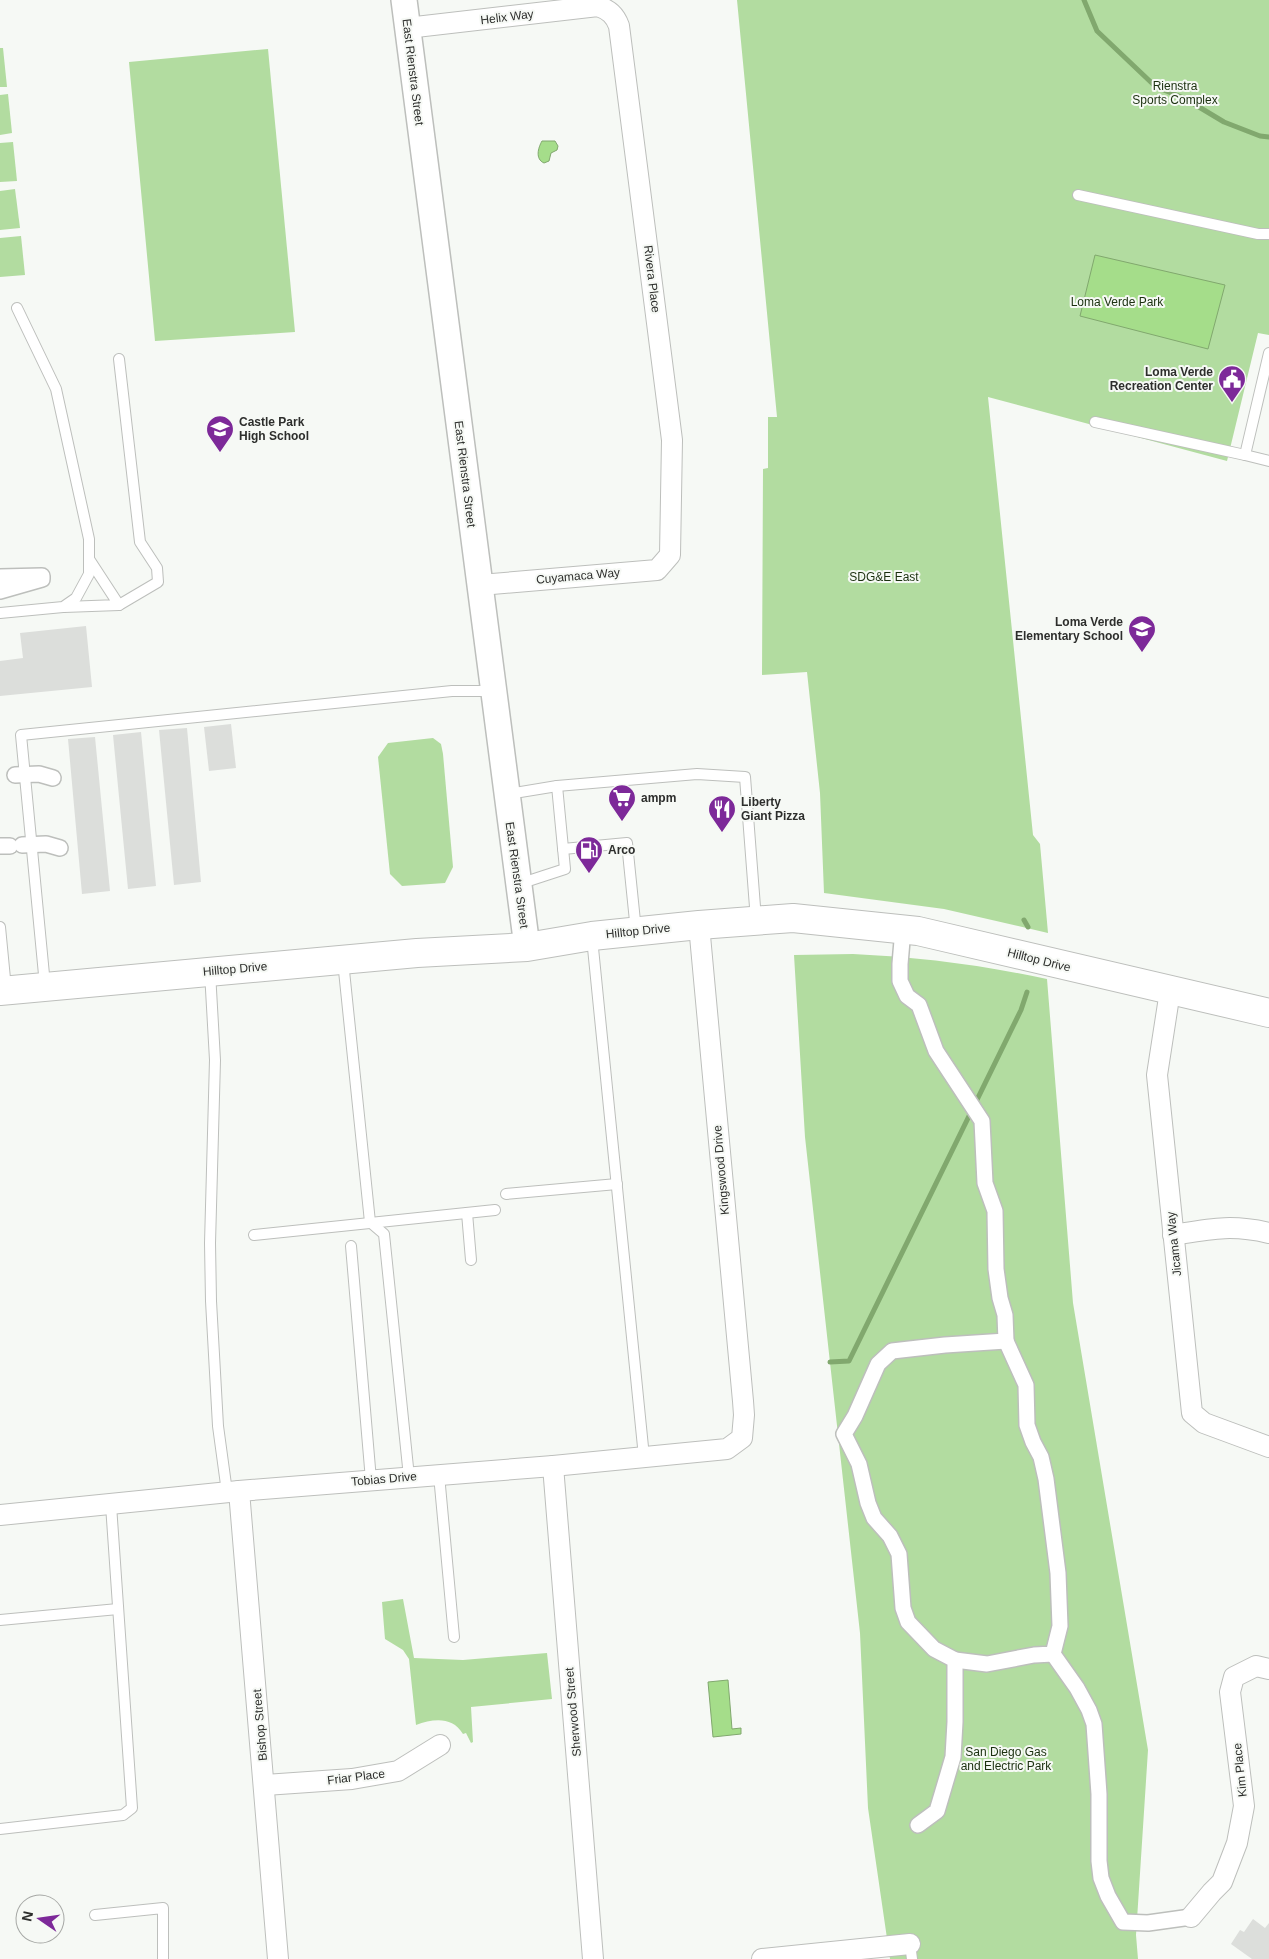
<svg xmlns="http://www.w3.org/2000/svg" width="1269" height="1959" font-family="Helvetica,sans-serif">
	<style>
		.green { fill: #b2dca0 }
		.water { fill: #a5dd8a; stroke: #81a86e }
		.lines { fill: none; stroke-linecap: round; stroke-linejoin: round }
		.stream { stroke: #81a86e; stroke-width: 5 }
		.building { fill: #dcdedb }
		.service-casing { stroke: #bdbfbc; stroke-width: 12 }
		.pedestrian-casing { stroke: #bdbfbc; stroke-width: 18 }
		.minor-casing { stroke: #bdbfbc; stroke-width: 22 }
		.tertiary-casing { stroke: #bdbfbc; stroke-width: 28 }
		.secondary-casing { stroke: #bdbfbc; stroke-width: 30 }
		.service { stroke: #fff; stroke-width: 10 }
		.pedestrian { stroke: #fff; stroke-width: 15 }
		.minor { stroke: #fff; stroke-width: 20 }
		.tertiary { stroke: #fff; stroke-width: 25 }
		.secondary { stroke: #fff; stroke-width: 28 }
		.labels { text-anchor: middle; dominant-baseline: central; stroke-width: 4; stroke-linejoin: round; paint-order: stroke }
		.street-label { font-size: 12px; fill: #2d2e2c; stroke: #f6f9f5 }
		.park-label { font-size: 12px; fill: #1b300f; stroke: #f6f9f5 }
		.poi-label { font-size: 12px; font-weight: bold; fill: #2d2e2c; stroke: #f6f9f5; text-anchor: start }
	</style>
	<rect width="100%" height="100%" fill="#f6f9f5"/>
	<g class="green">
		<polygon points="737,0 1269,0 1269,335 1258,333 1227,461 988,397 1033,835 1040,844 1048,933 944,909 824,893 820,793 807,672 762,675 763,469 768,468 768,417 777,417"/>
		<polygon points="0,48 3,48 7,87 0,87"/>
		<polygon points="268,49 295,332 155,341 129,62"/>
		<polygon points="8,94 12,133 0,135 0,95"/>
		<polygon points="13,142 17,181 0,182 0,143"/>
		<polygon points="15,189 20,228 0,230 0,191"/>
		<polygon points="21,236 25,275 0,277 0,238"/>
		<polygon points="433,738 441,744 443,754 453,867 445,883 402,886 390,874 378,757 388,743"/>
		<path d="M853,954C918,957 982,965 1047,979L1073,1303L1148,1750L1136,1935L1138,1959H890L868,1808L860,1633L805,1137L794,955Z"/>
		<path d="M403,1599L414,1658L463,1660L547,1653L552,1699L471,1707L473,1742L471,1743L466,1733L463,1734C452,1716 433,1719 416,1725L409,1659L403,1650L385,1639L382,1602Z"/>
	</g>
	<g class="water">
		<path d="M542,141H555L558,146L557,150L551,153L549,161L544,163C535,159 538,148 542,141Z"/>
		<polygon points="1095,255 1225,285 1208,349 1080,316"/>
		<polygon points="728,1680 732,1729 741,1728 741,1734 713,1737 708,1682"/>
	</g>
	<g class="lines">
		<g class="stream">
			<polyline points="1084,0 1097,31 1156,87 1184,98 1224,122 1260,136 1269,137"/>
			<polyline points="1024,920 1028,927"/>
			<polyline points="830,1362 849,1361 1021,1010 1027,992"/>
		</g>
	</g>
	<g class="building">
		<polygon points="86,626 92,687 0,696 0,661 23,658 20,633"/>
		<polygon points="231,724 236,768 209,771 204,727"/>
		<polygon points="187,728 201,882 174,885 159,730"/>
		<polygon points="141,732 156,886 128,889 113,735"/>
		<polygon points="95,737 110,891 82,894 68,739"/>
		<polygon points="1253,1919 1265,1928 1269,1923 1269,1959 1252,1959 1231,1944 1240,1930 1244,1932"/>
	</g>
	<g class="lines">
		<g class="service-casing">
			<g id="service">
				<polyline points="1078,195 1258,234 1269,234"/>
				<polyline points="1269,353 1245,455 1269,461"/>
				<polyline points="1095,422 1245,455"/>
				<polyline points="119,605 158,582 157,568 140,542 119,359"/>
				<polyline points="64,607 119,605 89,559"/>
				<polyline points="0,613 63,607 76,598 89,574 89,539 56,389 17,308"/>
				<polyline points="508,794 557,786 697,774 745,777 756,920"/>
				<polyline points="563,849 627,843 636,931"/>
				<polyline points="519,884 565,869 557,786"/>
				<polyline points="0,927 6,989"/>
				<polyline points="592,938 644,1457"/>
				<polyline points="343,961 370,1222 384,1234 409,1477"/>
				<polyline points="210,972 215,1060 210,1243 211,1301 218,1426 227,1492"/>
				<polyline points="45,985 21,735 452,691 493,691"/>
				<polyline points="506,1194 617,1184"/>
				<polyline points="467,1213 471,1260"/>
				<polyline points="254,1235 495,1210"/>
				<polyline points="351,1246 371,1480"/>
				<polyline points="439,1475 454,1637"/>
				<polyline points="0,1620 118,1609"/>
				<polyline points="0,1829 123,1815 132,1808 111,1505"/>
				<polyline points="95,1915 163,1908 163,1959"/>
				<polyline points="910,1944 912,1959"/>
			</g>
		</g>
		<g class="pedestrian-casing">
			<g id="pedestrian">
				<polyline points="0,577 42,576 42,579 0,591"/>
				<polyline points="15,775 39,774 53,778"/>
				<polyline points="22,845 46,844 60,848"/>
				<polyline points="0,846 10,846"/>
				<polyline points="903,929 900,964 900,981 907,996 919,1005 936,1051 982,1121 985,1183 995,1211 996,1269 1000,1298 1005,1315 1006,1341 945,1345 892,1351 878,1364 855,1416 844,1434 859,1464 868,1503 874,1518 890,1536 899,1554 903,1608 908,1622 934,1649 955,1660 955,1722 953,1757 937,1811 918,1825"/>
				<polyline points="1053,1654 1077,1688 1089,1710 1094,1724 1099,1794 1099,1861 1101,1878 1108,1896 1123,1922 1148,1923 1191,1917"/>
				<polyline points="955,1660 987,1664 1034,1655 1053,1654 1060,1626 1058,1573 1046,1479 1041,1457 1033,1442 1027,1425 1026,1385 1006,1341"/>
			</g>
		</g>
		<g class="minor-casing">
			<g id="minor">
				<path d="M407,28L598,6C609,10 615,15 619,26L672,440L670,555L657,570L480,585"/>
				<polyline points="1170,991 1157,1075 1192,1413 1204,1423 1269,1447"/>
				<path d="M1173,1235C1210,1229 1231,1224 1269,1233"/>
				<polyline points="553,1466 593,1959"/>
				<polyline points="239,1491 278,1959"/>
				<polyline points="0,1515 239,1491 553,1466 727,1449 742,1438 744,1415 743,1401 699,925"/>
				<polyline points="265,1785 352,1779 398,1771 440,1745"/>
				<polyline points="1191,1917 1212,1892 1222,1882 1237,1843 1244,1806 1230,1692 1234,1677 1256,1666 1269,1669"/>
				<polyline points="762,1959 910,1944"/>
			</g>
		</g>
		<g class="tertiary-casing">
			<polyline id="tertiary" points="404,0 527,947"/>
		</g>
		<g class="secondary-casing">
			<polyline id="secondary" points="0,991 417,953 527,947 592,936 699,925 793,918 918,931 1269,1013"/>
		</g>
		<use href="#service" class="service"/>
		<use href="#pedestrian" class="pedestrian"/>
		<use href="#minor" class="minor"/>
		<use href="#tertiary" class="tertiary"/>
		<use href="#secondary" class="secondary"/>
	</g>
	<defs>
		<g id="civic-pin" transform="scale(1.4375)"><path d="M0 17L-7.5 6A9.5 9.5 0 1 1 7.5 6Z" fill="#7d2999" stroke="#f6f9f5"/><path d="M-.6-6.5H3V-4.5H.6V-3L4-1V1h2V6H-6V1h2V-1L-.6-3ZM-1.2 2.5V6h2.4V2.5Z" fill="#fff"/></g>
		<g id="school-pin" transform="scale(1.4375)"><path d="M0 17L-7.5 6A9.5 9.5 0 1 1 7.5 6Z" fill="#7d2999" stroke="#f6f9f5"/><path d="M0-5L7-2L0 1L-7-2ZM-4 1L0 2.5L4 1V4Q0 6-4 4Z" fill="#fff"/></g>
		<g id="supermarket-pin" transform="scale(1.4375)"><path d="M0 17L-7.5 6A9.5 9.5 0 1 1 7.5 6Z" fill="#7d2999" stroke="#f6f9f5"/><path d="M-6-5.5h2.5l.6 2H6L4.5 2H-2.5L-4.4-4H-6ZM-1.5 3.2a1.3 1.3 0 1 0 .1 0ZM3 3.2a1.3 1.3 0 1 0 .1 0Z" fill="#fff"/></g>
		<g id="restaurant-pin" transform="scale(1.4375)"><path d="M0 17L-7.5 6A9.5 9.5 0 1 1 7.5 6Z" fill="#7d2999" stroke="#f6f9f5"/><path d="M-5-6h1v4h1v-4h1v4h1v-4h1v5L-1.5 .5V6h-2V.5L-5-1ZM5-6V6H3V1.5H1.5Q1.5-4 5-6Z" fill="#fff"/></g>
		<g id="fuel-pin" transform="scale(1.4375)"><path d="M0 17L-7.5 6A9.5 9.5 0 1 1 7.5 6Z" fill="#7d2999" stroke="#f6f9f5"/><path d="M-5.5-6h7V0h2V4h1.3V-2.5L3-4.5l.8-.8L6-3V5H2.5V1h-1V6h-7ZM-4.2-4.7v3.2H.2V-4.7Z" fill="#fff"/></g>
	</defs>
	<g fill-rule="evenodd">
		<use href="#civic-pin" x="1232" y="379"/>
		<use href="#school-pin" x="220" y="429"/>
		<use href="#school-pin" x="1142" y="629"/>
		<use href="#supermarket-pin" x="622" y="798"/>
		<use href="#restaurant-pin" x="722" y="809"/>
		<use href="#fuel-pin" x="589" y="850"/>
	</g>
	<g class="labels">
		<g class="street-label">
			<text transform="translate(507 17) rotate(-7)">Helix Way</text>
			<text transform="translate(413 72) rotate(83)">East Rienstra Street</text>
			<text transform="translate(652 279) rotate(83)">Rivera Place</text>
			<text transform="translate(465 474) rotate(83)">East Rienstra Street</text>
			<text transform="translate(578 576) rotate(-5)">Cuyamaca Way</text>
			<text transform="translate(517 875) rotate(82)">East Rienstra Street</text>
			<text transform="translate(638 931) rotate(-6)">Hilltop Drive</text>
			<text transform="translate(1039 960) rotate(14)">Hilltop Drive</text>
			<text transform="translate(235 969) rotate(-5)">Hilltop Drive</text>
			<text transform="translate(721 1170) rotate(-95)">Kingswood Drive</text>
			<text transform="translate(1174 1244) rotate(-96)">Jicama Way</text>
			<text transform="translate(384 1479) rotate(-5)">Tobias Drive</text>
			<text transform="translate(573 1712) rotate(-95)">Sherwood Street</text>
			<text transform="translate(260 1725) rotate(-95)">Bishop Street</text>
			<text transform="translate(1240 1770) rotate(-96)">Kim Place</text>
			<text transform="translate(356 1777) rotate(-7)">Friar Place</text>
		</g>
		<g class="park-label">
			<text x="1175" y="86">Rienstra<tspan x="1175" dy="14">Sports Complex</tspan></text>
			<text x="1117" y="302">Loma Verde Park</text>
			<text x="884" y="577">SDG&amp;E East</text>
			<text x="1006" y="1752">San Diego Gas<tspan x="1006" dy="14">and Electric Park</tspan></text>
		</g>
		<g class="poi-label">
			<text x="1213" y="372" text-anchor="end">Loma Verde<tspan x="1213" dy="14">Recreation Center</tspan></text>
			<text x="239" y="422">Castle Park<tspan x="239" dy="14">High School</tspan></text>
			<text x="1123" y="622" text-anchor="end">Loma Verde<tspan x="1123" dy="14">Elementary School</tspan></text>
			<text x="641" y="798">ampm</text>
			<text x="741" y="802">Liberty<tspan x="741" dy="14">Giant Pizza</tspan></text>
			<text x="608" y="850">Arco</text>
		</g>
	</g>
	<g transform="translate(40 1919) rotate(283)"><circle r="24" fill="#f6f9f5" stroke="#a6a8a5"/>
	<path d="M0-4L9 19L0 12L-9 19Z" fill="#7d2999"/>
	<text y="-8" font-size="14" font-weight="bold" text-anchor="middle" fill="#2d2e2c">N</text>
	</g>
</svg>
